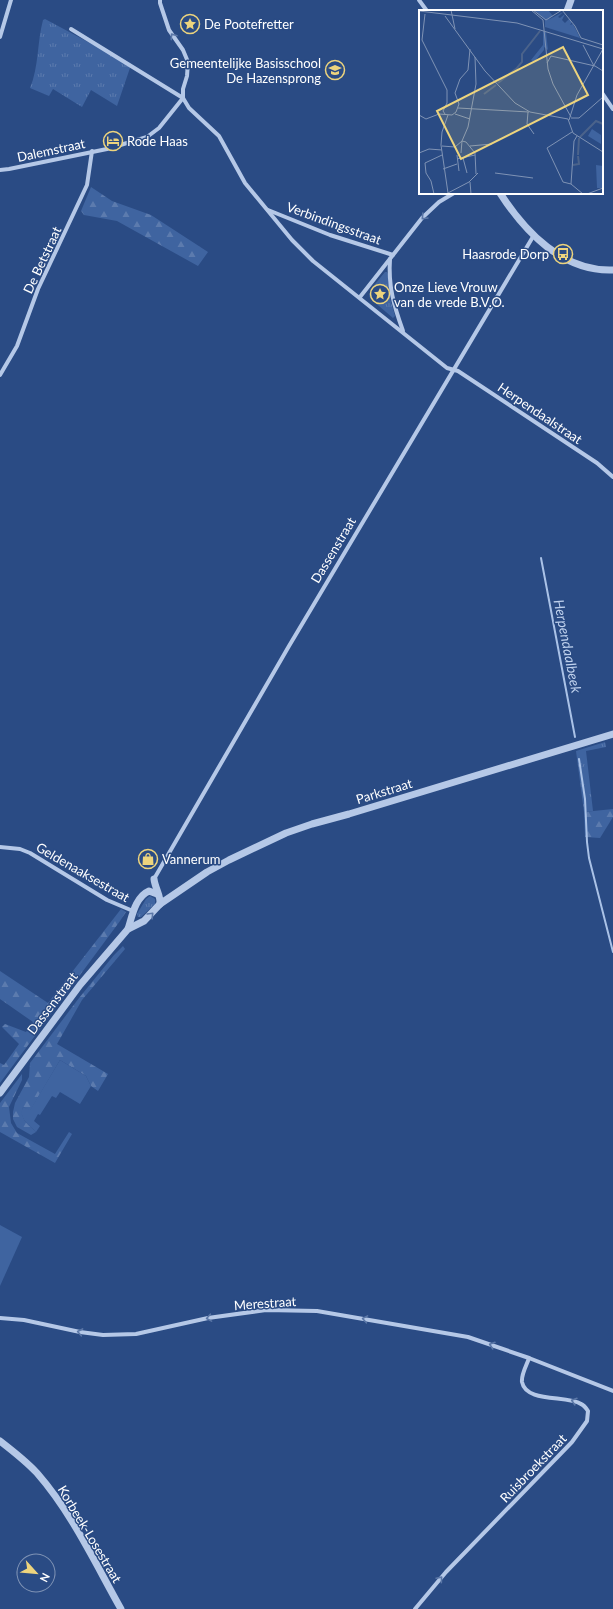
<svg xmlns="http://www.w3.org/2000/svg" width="613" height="1609" font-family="Lato,sans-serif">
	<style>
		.grass { fill: url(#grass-tufts) }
		.forest { fill: url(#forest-firs) }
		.garden { fill: #3f64a0 }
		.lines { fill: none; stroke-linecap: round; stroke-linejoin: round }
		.stream { stroke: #aac2e7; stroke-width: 2 }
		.minor { stroke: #b5c8e7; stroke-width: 4 }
		.tertiary { stroke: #b5c8e7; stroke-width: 7 }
		.oneway { stroke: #5b77a7 }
		.labels { text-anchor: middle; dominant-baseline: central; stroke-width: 3; stroke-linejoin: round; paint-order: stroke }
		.poi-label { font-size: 13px; fill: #fff; stroke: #2a4b84; text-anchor: start }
		.street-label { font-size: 13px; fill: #fff; stroke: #2a4b84 }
		.water-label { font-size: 14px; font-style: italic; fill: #c0d2ee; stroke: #2a4b84 }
		.inset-river { fill: none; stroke: #4b638b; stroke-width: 2 }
		.inset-road { fill: none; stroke: #7f93b5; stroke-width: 1 }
		.view { fill: #edd47d; fill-opacity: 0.15; stroke: #edd47d; stroke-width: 2 }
		.inset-edge { fill: none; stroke: #fff; stroke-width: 2 }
	</style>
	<defs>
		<pattern id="grass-tufts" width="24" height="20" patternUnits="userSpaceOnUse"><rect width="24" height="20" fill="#3f64a0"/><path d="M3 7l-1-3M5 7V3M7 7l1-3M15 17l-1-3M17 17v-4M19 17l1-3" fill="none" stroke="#5c7bae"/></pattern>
		<pattern id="forest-firs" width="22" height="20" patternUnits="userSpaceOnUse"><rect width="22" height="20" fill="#3f64a0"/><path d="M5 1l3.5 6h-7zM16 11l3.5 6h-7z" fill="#5c7bae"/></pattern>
	</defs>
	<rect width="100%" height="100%" fill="#2a4b84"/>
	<g class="grass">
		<path d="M45,19L131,65L117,106L91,90L82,107L53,89L49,96L30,88C39,67 37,42 43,20Z"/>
		<polygon points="385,272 387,272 388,274 390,298 395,316 393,318 372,300 369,296 371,289"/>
		<polygon points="605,742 606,747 586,751 593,811 584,812 576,751"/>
		<polygon points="150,896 155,899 155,904 141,917 138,917 137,914 146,899"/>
	</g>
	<g class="forest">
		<polygon points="91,187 112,201 151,215 208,252 198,266 117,221 84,215 81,211"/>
		<polygon points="613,809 613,817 600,838 585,837 584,812"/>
		<polygon points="121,909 126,912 120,921 0,1083 0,1063 4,1065 19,1044 2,1027 5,1024 26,1032 33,1022 0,999 0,971 48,1003"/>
		<path d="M123,946L125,949L82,1000L57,1044L108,1074L98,1091L91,1086L86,1076L60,1060L30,1111L23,1107C20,1120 28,1124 36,1132L31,1135L17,1127L13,1119V1112L15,1103L29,1077L30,1063L79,998L114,955Z"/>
		<polygon points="22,1074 22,1080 9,1107 11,1123 17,1133 55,1154 69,1132 72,1134 55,1163 0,1132 0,1103"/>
	</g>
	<g class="garden">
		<path d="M60,1060L86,1076L91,1086L80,1104L60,1092L56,1098L52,1096L40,1115L38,1114L34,1121L40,1126L36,1132C29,1125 18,1118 23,1107L30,1110Z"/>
		<polygon points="0,1225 22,1237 0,1286"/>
	</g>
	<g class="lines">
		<g class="stream">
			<polyline points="541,558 575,737"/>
			<polyline points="579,759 585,799 587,842 589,858 613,952"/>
		</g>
		<g class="minor">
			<polyline points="160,0 160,3 169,30 183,50 188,62 187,76 183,89 183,98 189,108 219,136 245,183 292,240 313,261 447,368 458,371 597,463 613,477"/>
			<polyline points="419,0 427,11"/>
			<polyline points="71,29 183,98"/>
			<polyline points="0,37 11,0"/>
			<polyline points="602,93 613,109"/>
			<polyline points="0,170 9,169 107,149 147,137 159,128 183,98"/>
			<polyline points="268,210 330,235 393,255"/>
			<path d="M390,259C388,286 394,306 403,331"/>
			<polyline points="360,297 422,218 439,202 454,193"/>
			<polyline points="0,375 17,346 38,289 87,185 92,151"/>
			<polyline points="0,847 20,849 30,853 107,900 133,911"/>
			<polyline points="154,879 289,646 534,235"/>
			<polyline points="0,1318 24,1320 80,1332 103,1335 136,1334 208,1318 266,1310 317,1311 468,1337 529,1358 613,1391"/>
			<path d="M415,1609L446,1572L572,1442L587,1421L588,1411C586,1408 584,1405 581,1404C567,1395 526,1403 522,1382C521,1374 527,1365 529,1358"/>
		</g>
		<g class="tertiary">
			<polyline points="567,11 571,0"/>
			<path d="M500,193C525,232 563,272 613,270"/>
			<path d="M154,879C155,888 161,896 160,904"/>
			<path d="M128,929C132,917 135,897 149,891L157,894"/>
			<polyline points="0,1093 80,985 128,929 144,921 160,904 207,872 229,860 286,833 312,824 349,814 613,734"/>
			<path d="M0,1441C13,1451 26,1461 37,1473C72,1513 95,1563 121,1609"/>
		</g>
	</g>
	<defs><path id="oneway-chevron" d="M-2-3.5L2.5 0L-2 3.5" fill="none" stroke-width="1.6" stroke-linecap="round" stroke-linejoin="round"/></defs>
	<g class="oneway">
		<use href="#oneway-chevron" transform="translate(173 36) rotate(-124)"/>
		<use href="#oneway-chevron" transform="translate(424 217) rotate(134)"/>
		<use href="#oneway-chevron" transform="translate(151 915) rotate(-46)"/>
		<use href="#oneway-chevron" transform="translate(209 1318) rotate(170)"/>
		<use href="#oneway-chevron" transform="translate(365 1319) rotate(-170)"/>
		<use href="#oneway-chevron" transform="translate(80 1332) rotate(-169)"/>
		<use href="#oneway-chevron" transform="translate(492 1345) rotate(-162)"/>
		<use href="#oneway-chevron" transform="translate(574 1401) rotate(-163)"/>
		<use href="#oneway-chevron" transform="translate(440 1579) rotate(-49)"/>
	</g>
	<defs>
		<g id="sight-ring" transform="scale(1)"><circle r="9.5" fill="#2a4b84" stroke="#edd47d" stroke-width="1.5"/><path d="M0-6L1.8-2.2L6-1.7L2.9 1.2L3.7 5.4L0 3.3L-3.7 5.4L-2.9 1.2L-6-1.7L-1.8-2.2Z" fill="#edd47d"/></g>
		<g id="school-ring" transform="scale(1)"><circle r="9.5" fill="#2a4b84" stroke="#edd47d" stroke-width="1.5"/><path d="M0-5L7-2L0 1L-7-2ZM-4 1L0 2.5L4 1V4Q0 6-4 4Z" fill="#edd47d"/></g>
		<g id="hotel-ring" transform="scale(1)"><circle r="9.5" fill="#2a4b84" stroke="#edd47d" stroke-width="1.5"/><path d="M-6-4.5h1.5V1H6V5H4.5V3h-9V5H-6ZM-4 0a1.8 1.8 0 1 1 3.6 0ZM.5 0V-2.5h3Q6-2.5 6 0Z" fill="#edd47d"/></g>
		<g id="bus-ring" transform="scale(1)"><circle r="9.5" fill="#2a4b84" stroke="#edd47d" stroke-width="1.5"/><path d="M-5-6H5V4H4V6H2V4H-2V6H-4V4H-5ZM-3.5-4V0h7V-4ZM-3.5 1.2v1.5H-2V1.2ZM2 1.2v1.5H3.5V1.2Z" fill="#edd47d"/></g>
		<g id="shop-ring" transform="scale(1)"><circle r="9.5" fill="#2a4b84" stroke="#edd47d" stroke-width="1.5"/><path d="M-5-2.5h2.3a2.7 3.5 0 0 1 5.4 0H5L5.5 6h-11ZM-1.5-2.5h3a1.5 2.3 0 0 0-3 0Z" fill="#edd47d"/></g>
	</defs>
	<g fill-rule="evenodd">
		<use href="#sight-ring" x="190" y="24"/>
		<use href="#school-ring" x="335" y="70"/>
		<use href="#hotel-ring" x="113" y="141"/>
		<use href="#bus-ring" x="563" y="254"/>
		<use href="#sight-ring" x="380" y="294"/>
		<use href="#shop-ring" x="148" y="859"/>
	</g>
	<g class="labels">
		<g class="poi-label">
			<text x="204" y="24">De Pootefretter</text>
			<text x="321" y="63" text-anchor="end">Gemeentelijke Basisschool<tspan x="321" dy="15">De Hazensprong</tspan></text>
			<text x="127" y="141">Rode Haas</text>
			<text x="549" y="254" text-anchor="end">Haasrode Dorp</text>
			<text x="394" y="287">Onze Lieve Vrouw<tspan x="394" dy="15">van de vrede B.V.O.</tspan></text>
			<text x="162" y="859">Vannerum</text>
		</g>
		<g class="street-label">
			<text transform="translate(51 150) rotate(-12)">Dalemstraat</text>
			<text transform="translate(334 223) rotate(20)">Verbindingsstraat</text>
			<text transform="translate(42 260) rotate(-65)">De Betstraat</text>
			<text transform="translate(540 413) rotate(34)">Herpendaalstraat</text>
			<text transform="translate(333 550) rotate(-59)">Dassenstraat</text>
			<text transform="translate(384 791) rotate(-17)">Parkstraat</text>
			<text transform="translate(83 872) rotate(30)">Geldenaaksestraat</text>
			<text transform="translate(52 1003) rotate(-53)">Dassenstraat</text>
			<text transform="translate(265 1303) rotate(-4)">Merestraat</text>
			<text transform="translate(533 1468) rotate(-46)">Ruisbroekstraat</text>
			<text transform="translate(90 1534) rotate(59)">Korbeek-Losestraat</text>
		</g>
		<g class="water-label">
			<text transform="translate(568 646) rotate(79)">Herpendaalbeek</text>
		</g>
	</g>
	<g transform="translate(419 10)">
		<rect width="184" height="184" fill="#2a4b84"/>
		<path d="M115,0H129L134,6L129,10L144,2L139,7L141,8L146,4L143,10L146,13L150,9L153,12L151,15L154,14L161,28L126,17V10Z" fill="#3f64a0"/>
		<path d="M124,21L127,22L129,40L125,37V40L115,52L112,50L124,35Z" fill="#3f64a0"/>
		<path d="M173,119L182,125V134L169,126ZM177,155L184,156V178H178Z" fill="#3f64a0"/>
		<path class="inset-river" d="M79,73L98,58L103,52V44L121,21M65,84L77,75M161,127L177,111L184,114M159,145L160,128M154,155L160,154L159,146"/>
		<path class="inset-road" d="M32,0L36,19M112,0L124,10L129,59L134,74L152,107M114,0L127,10L143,0M143,0L156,16L162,28L184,35M0,1L98,13L184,39M6,4L3,30L28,80V93L24,101L26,104M26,6L66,61L96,93L111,102L149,109L154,123L184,142M164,35L175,56M128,53L132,46L176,56L184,61M39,98L110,102M109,102L108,114L115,124M36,104L51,109M0,105L7,109L20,104L33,105L37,102L40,94L36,83L41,69L49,60L51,39M152,108H160L184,87M150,110L158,85L184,39M153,122L128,138L144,172L152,174L164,184M43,131L47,132L56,143L57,164M23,136L36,137L43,131L49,117L57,74L56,47M51,136L73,134M0,143L10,139L23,140M42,143L43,131M38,145L40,161M44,148L48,163M38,149L56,145M24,159L38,154M76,163L114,168M51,172L52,184M152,174L155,131L158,126M29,183L22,135L23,122L29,105M15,184L12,171L7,163L6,153L23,145M27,184L50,172L59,163M168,184L184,178"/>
		<path class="view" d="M144,37L169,85L42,149L18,101Z"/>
		<rect width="184" height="184" class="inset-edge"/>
	</g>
	<g transform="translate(36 1573) rotate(117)"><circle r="19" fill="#2a4b84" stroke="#7f93b5"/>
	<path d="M0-3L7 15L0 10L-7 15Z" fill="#edd47d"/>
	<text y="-6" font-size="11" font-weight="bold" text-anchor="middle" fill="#ffffff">N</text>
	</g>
</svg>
